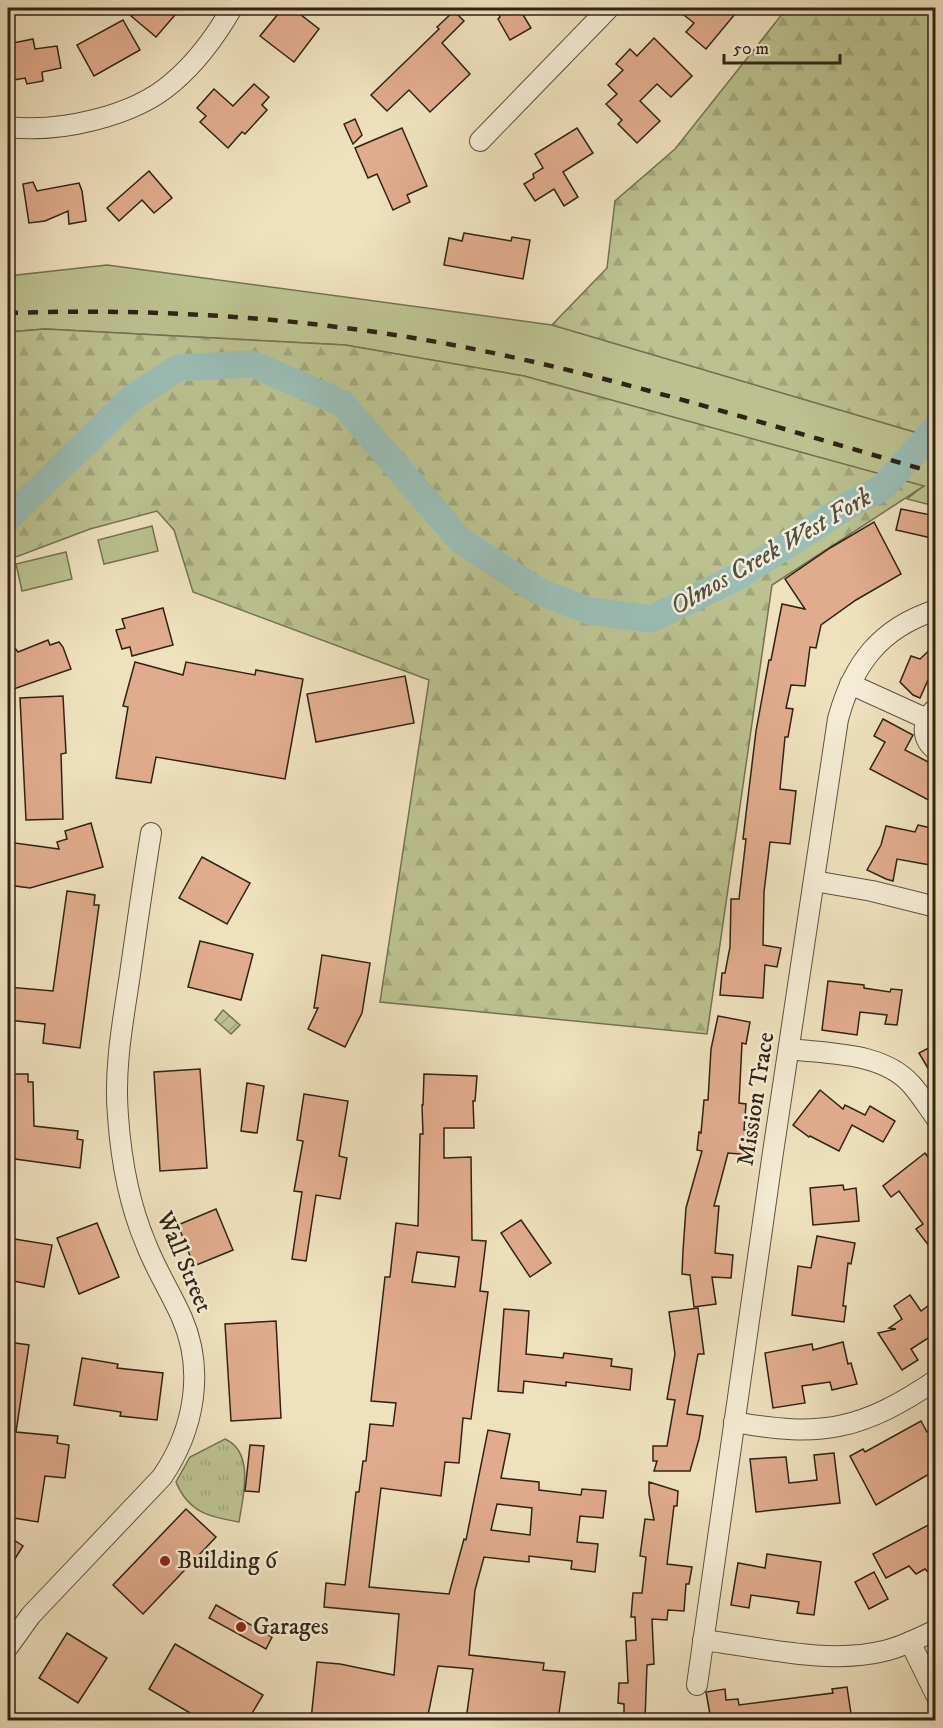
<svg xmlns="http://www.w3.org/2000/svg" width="943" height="1728" font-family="'IM FELL DW Pica',serif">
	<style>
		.grass { fill: #bbc290; stroke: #757253; stroke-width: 1.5 }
		.forest { fill: url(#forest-firs); stroke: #757253; stroke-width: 1.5 }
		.park { fill: url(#park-tufts); stroke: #757253; stroke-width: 1.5 }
		.garden { fill: url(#garden-furrows); stroke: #757253; stroke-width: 1.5 }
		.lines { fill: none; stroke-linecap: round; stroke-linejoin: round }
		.river { stroke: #9abdb5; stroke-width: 27 }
		.building { fill: #e1ac8e; stroke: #2f2316; stroke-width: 1.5; fill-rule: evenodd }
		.minor-casing { stroke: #5f5240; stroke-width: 22 }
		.minor { stroke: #f5ecd5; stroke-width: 20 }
		.rail { stroke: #2f2316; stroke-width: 4.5; stroke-dasharray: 10 10; stroke-linecap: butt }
		.poi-dot { fill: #8f2418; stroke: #f5ecd5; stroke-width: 2 }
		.labels { text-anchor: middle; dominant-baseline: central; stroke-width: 5; stroke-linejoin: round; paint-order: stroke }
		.street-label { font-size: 24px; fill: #2f2316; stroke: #f5ecd5 }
		.poi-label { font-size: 24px; fill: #2f2316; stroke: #f5ecd5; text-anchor: start }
		.water-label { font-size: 26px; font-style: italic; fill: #4f5146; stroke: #f5ecd5 }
	</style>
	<defs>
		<pattern id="forest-firs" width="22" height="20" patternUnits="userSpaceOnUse" patternTransform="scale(1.5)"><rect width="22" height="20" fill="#bbc290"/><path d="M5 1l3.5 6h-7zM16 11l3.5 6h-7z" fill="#a1a67b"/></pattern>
		<pattern id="park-tufts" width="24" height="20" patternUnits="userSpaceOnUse" patternTransform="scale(1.5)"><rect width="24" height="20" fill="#bbc290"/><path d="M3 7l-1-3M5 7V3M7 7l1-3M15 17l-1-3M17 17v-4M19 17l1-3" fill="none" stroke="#a1a67b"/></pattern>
		<pattern id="garden-furrows" width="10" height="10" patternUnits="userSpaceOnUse" patternTransform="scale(1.5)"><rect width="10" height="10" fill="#bbc290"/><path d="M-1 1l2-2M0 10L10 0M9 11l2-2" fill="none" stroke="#a1a67b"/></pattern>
	</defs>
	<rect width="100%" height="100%" fill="#efe1be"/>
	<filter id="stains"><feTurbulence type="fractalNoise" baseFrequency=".00333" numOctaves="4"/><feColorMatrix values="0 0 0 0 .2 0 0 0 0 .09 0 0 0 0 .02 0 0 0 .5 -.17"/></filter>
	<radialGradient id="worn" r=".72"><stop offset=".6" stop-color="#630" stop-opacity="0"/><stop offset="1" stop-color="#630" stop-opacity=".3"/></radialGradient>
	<g class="grass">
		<polygon points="107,265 552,325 935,438 935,506 907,499 923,486 524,376 345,345 45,329 8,332 8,276"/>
		<polygon points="152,526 158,551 104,564 98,540"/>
		<polygon points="66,552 72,579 22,591 16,564"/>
	</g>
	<g class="forest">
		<polygon points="787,8 935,8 935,438 552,325 607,268 615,201 675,149"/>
		<polygon points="45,329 345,345 524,376 924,486 772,585 707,1034 380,1002 429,680 193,592 174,530 157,511 90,529 8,560 8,332"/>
	</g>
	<path class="park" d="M225,1439C255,1452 243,1497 239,1522C209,1517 188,1512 176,1482L190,1457Z"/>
	<polygon class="garden" points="223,1010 240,1025 231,1034 215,1020"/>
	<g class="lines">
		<polyline class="river" points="8,518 133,397 178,368 252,364 342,403 460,540 538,591 589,611 651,619 737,577 852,503 882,488 936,428"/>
	</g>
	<g class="building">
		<polygon points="138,8 181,8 156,37 131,16"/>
		<polygon points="283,8 292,8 319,29 294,62 260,36"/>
		<polygon points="495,8 519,8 531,28 510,40 498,19 500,17"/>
		<polygon points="675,8 740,8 706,49 686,32 694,23"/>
		<polygon points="454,11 464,21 442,43 470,74 430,112 409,90 387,111 371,95 439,29 437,27"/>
		<polygon points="123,20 140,50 94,76 77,45"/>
		<polygon points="654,38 692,76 671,97 657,84 640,101 660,121 637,143 618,124 622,120 606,104 617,94 608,85 623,70 616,64 630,49 637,56"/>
		<polygon points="33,39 35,49 57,46 61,68 42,72 43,81 27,84 25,78 8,81 8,44"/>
		<polygon points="254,84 269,97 262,105 267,110 245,134 242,132 228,148 200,122 206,116 197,108 214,89 233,106"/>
		<polygon points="355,119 362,135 353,144 344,124"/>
		<polygon points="402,128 427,186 407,195 410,202 393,210 377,174 368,178 355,148"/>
		<polygon points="577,128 593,153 563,172 578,197 564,206 554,189 535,201 524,184 534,178 533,174 543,168 535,154"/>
		<polygon points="149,171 172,198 154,213 142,200 119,221 107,208"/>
		<polygon points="33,182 37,191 79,183 82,191 86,221 69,224 68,211 45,221 29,223 23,184"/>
		<polygon points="464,233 511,241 512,237 530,240 523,279 444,265 449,238 462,241"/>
		<polygon points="901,509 936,516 936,539 896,530"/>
		<polygon points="874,522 901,574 856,600 821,625 816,648 810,647 805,686 791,685 786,708 793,709 788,737 785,737 780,789 796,791 790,844 770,842 764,892 763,945 781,948 777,967 765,965 763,998 720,995 722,973 725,973 730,947 731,899 739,899 746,839 743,839 756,731 769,660 771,660 782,604 805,609 785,579 830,548"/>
		<polygon points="163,608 173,645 132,656 130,647 122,649 116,630 125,628 122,619"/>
		<polygon points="8,639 18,652 48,640 50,645 59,642 63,647 71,669 8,691"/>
		<polygon points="936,644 936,683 928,680 920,698 913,695 900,682 911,656 920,659"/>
		<polygon points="135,662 183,675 186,662 255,675 256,670 303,679 285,779 156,757 151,783 116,778 128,707 123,706"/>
		<polygon points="405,676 414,723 316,742 307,694"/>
		<polygon points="63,696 66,753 61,754 63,819 26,820 20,698"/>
		<polygon points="883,719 913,735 905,750 936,766 936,804 870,769 885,742 874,736"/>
		<polygon points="91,823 103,867 30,888 8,885 8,842 59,849 57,842 67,839 65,831"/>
		<polygon points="918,825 936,829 936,866 897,859 893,881 886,879 867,870 881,845 886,826 915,832"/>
		<polygon points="202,857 250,883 227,924 179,898"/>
		<polygon points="67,891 95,895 94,905 99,905 80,1048 43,1043 45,1024 8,1020 8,987 53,991"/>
		<polygon points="200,941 253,954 241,1000 188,987"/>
		<polygon points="322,955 370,963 362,1013 345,1047 308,1029 318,1008 314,1008"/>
		<polygon points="828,981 864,985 864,988 890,992 891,989 902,990 897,1025 885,1024 887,1015 860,1012 857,1035 822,1030"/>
		<polygon points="718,1016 750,1022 746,1044 742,1043 739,1103 746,1104 744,1130 753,1130 751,1155 728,1153 714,1206 719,1206 715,1253 733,1255 731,1278 712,1277 716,1304 694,1307 690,1275 682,1274 683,1251 686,1208 702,1151 697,1150 699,1132 701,1133 704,1100 708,1100 711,1049"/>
		<polygon points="936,1044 936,1082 919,1053"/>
		<polygon points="200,1069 207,1168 160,1171 154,1072"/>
		<polygon points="8,1074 28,1074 28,1082 33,1082 34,1126 78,1131 77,1139 83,1140 80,1168 8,1158"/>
		<path d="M424,1074L477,1076L475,1101H473L474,1128H444V1158L471,1157L472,1240L486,1241L480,1291L488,1292L471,1419L463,1418L459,1463L445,1462L441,1496L381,1488L369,1587L449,1594L464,1539L466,1540L488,1430L510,1434L501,1478L539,1482V1490L581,1495L582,1489L606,1491L603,1518L580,1516L577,1542L598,1544L595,1572L571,1569L572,1561L529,1556V1562L484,1557L475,1590L469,1655L544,1663L543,1670L565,1672L558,1720H466L473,1669L438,1666L427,1720H311L317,1662L340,1664L394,1675L399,1614L324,1607L326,1583L345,1585L356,1492H359L363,1461H366L370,1424L393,1426L396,1403L371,1401L385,1277H390L396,1223L418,1226L420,1134H423L422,1105H423ZM417,1252L459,1257L455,1287L412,1282ZM497,1504L532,1508L530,1535L491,1530Z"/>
		<polygon points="247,1083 264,1086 257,1133 241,1131"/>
		<polygon points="820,1090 843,1109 845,1105 865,1115 870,1106 895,1121 883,1142 852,1125 839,1151 810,1136 809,1137 793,1125"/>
		<polygon points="304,1094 348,1101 339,1156 347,1158 340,1199 316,1195 306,1261 292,1259 302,1192 294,1191 303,1141 297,1140"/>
		<polygon points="925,1153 936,1168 936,1255 916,1229 923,1224 899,1191 891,1197 883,1186"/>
		<polygon points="843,1185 844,1190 856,1188 859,1221 813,1225 810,1188"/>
		<polygon points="216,1209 233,1250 194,1266 178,1225"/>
		<polygon points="521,1220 551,1263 530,1277 501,1233"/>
		<polygon points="97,1223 119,1277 79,1294 57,1238"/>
		<polygon points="817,1236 855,1243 851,1264 848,1263 843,1306 846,1306 844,1322 792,1315 798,1266 811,1268"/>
		<polygon points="8,1238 52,1245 44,1287 8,1280"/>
		<polygon points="910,1295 921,1311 936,1300 936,1333 911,1349 918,1360 902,1370 878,1333 896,1329 889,1328 902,1319 894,1306"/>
		<polygon points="698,1308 704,1354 698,1354 687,1414 703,1416 699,1439 690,1471 654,1471 657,1461 653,1461 653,1446 667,1446 675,1400 667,1399 675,1354 669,1312"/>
		<polygon points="504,1309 529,1311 526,1354 563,1358 564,1353 612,1359 611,1366 632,1369 630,1390 566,1382 566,1386 524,1381 523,1393 498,1391"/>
		<polygon points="276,1321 281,1418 231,1421 225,1324"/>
		<polygon points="8,1342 29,1345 16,1432 58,1436 57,1443 69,1445 65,1478 45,1476 38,1522 8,1517"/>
		<polygon points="843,1342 848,1364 851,1363 857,1384 832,1390 830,1382 802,1386 805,1403 773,1408 765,1353 812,1344 813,1350"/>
		<polygon points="82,1358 118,1364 117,1368 163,1373 157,1420 120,1416 121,1412 74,1405"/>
		<polygon points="921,1421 927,1432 931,1429 936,1438 936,1470 876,1505 850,1456 863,1449 865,1452"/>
		<polygon points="250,1445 264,1446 259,1492 245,1491"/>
		<polygon points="834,1453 840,1503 756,1512 750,1459 786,1457 789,1483 817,1480 814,1455"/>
		<polygon points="649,1482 678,1491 677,1506 674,1506 667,1564 692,1567 689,1584 686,1584 684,1611 668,1610 667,1620 652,1619 654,1664 647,1665 645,1720 634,1720 634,1716 624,1716 624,1704 618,1703 619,1683 628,1683 626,1641 636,1640 635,1617 631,1617 633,1593 642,1593 646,1557 640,1556 645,1519 654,1520 649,1494"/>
		<polygon points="186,1509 216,1537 143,1614 113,1585"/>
		<polygon points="936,1521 936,1580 925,1569 916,1574 909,1566 886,1578 873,1554"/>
		<polygon points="8,1536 23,1546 8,1570"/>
		<polygon points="767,1554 821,1562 814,1615 797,1613 799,1602 751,1595 749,1608 731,1605 738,1563 765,1568"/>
		<polygon points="874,1572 888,1599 869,1609 855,1582"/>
		<polygon points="216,1605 272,1637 266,1649 209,1618"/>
		<polygon points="67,1633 107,1658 78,1703 39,1678"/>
		<polygon points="175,1644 263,1695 248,1720 202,1720 149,1689"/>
		<polygon points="847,1687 852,1720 711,1720 706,1692 725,1689 726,1700 738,1699 739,1705 833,1693 832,1689"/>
	</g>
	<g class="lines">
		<g class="minor-casing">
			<g id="minor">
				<path d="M8,127C58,133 133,117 172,83C196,63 217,34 232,8"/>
				<polyline points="480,141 609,8"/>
				<polyline points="850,684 927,719"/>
				<path d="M933,711C921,723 922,740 936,750"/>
				<polyline points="814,881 872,891 936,907"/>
				<path d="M789,1049C829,1054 882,1052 911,1084C920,1094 928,1107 936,1118"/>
				<path d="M734,1422C822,1438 862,1430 936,1380"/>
				<path d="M703,1640C760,1647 828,1665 884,1651C902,1647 919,1638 936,1630"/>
				<polyline points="910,1642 936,1695"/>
				<path d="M8,1647L31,1615L162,1477C194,1430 205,1371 182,1318C171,1293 156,1270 146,1244C129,1204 121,1160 118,1116C114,1071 122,1026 129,981C136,932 143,882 151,833"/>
				<path d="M697,1685L772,1159L838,719C853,664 880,628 936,610"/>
			</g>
		</g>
		<use href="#minor" class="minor"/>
		<path class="rail" d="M8,313C155,308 303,317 448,344C613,375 774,427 936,473"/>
	</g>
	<g class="poi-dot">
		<circle cx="165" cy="1561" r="6"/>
		<circle cx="241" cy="1627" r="6"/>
	</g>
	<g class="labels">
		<g class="street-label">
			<text transform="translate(756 1099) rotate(-81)">Mission Trace</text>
			<text transform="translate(184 1262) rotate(67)">Wall Street</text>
		</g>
		<g class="poi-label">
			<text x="177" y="1561">Building 6</text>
			<text x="253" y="1627">Garages</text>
		</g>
		<g class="water-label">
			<text transform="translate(771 552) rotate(-30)">Olmos Creek West Fork</text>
		</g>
	</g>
	<rect width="943" height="1728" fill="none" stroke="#efe1be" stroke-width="30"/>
	<rect x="9" y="9" width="925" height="1710" fill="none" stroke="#2f2316" stroke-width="3"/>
	<rect x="15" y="15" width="913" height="1698" fill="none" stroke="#2f2316" stroke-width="1.5"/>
	<path d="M724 54v9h116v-9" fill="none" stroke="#2f2316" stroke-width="3"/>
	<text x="733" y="54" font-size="18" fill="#2f2316" stroke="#f5ecd5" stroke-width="4.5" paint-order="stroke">50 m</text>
	<rect width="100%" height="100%" filter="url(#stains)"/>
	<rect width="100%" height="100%" fill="url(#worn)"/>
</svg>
